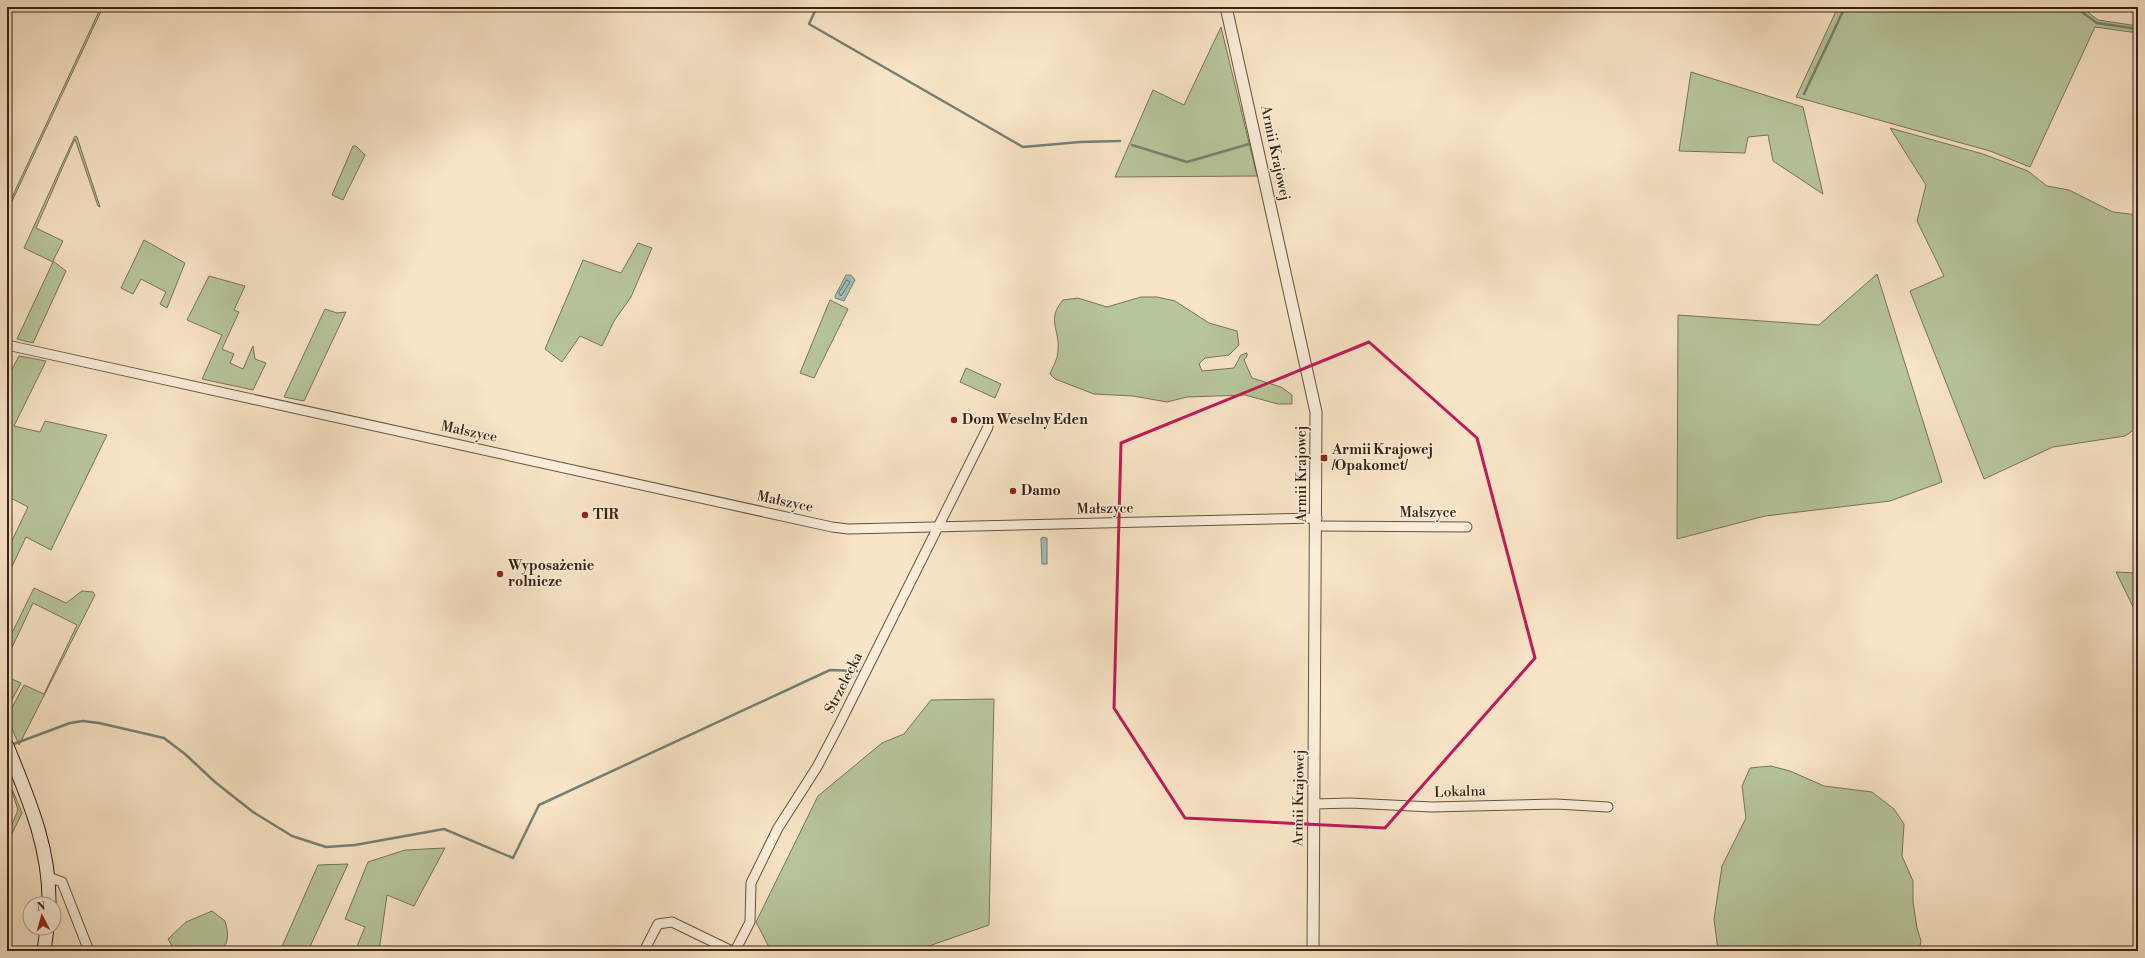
<svg xmlns="http://www.w3.org/2000/svg" width="2145" height="958" font-family="'Libre Bodoni',serif">
	<style>
		.green { fill: #b7c59b; stroke: #787456 }
		.water { fill: #9ebeb9; stroke: #758076 }
		.lines { fill: none; stroke-linecap: round; stroke-linejoin: round }
		.shore { stroke: #6b7066; stroke-width: 1 }
		.stream { stroke: #758076; stroke-width: 2.5 }
		.minor-casing { stroke: #68523f; stroke-width: 11 }
		.tertiary-casing { stroke: #68523f; stroke-width: 13 }
		.secondary-casing { stroke: #382212; stroke-width: 15 }
		.minor { stroke: #faedda; stroke-width: 9 }
		.tertiary { stroke: #faedda; stroke-width: 11 }
		.secondary { stroke: #faedda; stroke-width: 13 }
		.marked { fill: none; stroke: #c2185b; stroke-width: 3; stroke-linejoin: round }
		.poi-dot { fill: #8f2418; stroke: #faedda; stroke-width: 1.5 }
		.labels { text-anchor: middle; dominant-baseline: central; stroke-width: 3; stroke-linejoin: round; paint-order: stroke }
		.street-label { font-size: 14px; fill: #382212; stroke: #faedda }
		.poi-label { font-size: 14px; font-weight: bold; fill: #382212; stroke: #faedda; text-anchor: start }
	</style>
	<rect width="100%" height="100%" fill="#f8e4c6"/>
	<filter id="stains"><feTurbulence type="fractalNoise" baseFrequency=".005" numOctaves="4"/><feColorMatrix values="0 0 0 0 .2 0 0 0 0 .09 0 0 0 0 .02 0 0 0 .5 -.17"/></filter>
	<radialGradient id="worn" r=".72"><stop offset=".6" stop-color="#630" stop-opacity="0"/><stop offset="1" stop-color="#630" stop-opacity=".3"/></radialGradient>
	<g class="green">
		<polygon points="101,7 103,7 7,212 7,208"/>
		<polygon points="1838,7 2081,7 2098,20 2138,26 2138,33 2095,27 2030,167 1990,151 1796,97"/>
		<polygon points="1221,27 1257,176 1115,177 1153,90 1184,105"/>
		<polygon points="1691,72 1803,107 1823,194 1773,161 1768,135 1748,137 1745,153 1679,151"/>
		<polygon points="1890,128 1983,154 2028,171 2047,186 2069,190 2113,212 2138,215 2138,427 2125,436 2053,447 1984,479 1910,291 1944,276 1917,221 1926,185"/>
		<polygon points="75,136 77,137 100,207 98,206 75,139 36,228 63,241 53,261 66,271 33,343 17,339 53,262 24,248"/>
		<polygon points="353,146 356,146 365,155 343,200 332,195"/>
		<polygon points="144,240 185,263 167,308 160,304 166,292 141,279 133,294 121,288"/>
		<polygon points="638,243 652,248 631,297 614,321 602,346 580,336 562,362 545,349 583,260 621,273"/>
		<polygon points="1877,274 1942,482 1890,501 1765,516 1677,539 1678,315 1819,325"/>
		<polygon points="209,276 245,286 234,310 239,312 222,349 234,354 230,363 243,369 253,346 255,359 266,363 253,390 202,379 222,335 187,320"/>
		<path d="M1141,297H1157L1175,301L1209,323L1237,331L1239,345L1229,355L1205,358L1199,364L1202,371L1234,368L1241,355L1247,353V356L1244,360L1252,378L1281,387L1292,395V404H1278L1245,395L1187,397L1167,402L1133,396L1094,394L1055,379L1050,374C1053,366 1058,359 1058,350C1060,329 1046,320 1063,300L1078,298L1107,307Z"/>
		<polygon points="830,300 848,309 814,378 800,373"/>
		<polygon points="325,309 337,313 346,312 304,401 284,397"/>
		<polygon points="19,356 46,361 14,426 40,432 45,421 107,435 51,550 26,537 7,577 7,551 28,507 7,496 7,379"/>
		<polygon points="966,368 1001,384 995,398 960,382"/>
		<polygon points="2116,572 2138,573 2138,617"/>
		<polygon points="34,588 66,603 82,591 93,592 95,595 19,745 7,717 24,685 44,694 77,625 33,603 7,658 7,643"/>
		<polygon points="7,677 21,683 7,709"/>
		<polygon points="994,699 989,925 926,947 925,951 771,951 756,922 818,796 882,743 904,734 931,700"/>
		<polygon points="1771,766 1790,771 1824,786 1872,792 1894,809 1904,824 1902,856 1913,881 1913,902 1917,928 1921,941 1919,951 1718,951 1714,919 1722,866 1746,818 1742,786 1750,768"/>
		<polygon points="8,779 22,813 7,844 7,836 18,810"/>
		<polygon points="445,848 414,906 387,895 379,951 355,951 365,927 345,919 368,862 405,850"/>
		<polygon points="348,864 308,951 280,951 318,865"/>
		<path d="M212,911L225,921C228,931 230,944 220,951H175L168,939L186,922Z"/>
	</g>
	<g class="water">
		<polygon points="846,275 851,275 855,280 844,301 835,298 835,296"/>
		<polygon points="1043,537 1047,538 1047,564 1042,564 1041,538"/>
	</g>
	<g class="lines">
		<polygon class="shore" points="847,280 850,282 841,296 839,293"/>
		<g class="stream">
			<polyline points="817,7 809,24 1023,147 1080,142 1120,141"/>
			<polyline points="2075,7 2097,23 2138,29"/>
			<polyline points="1804,94 1845,7"/>
			<polyline points="1132,145 1187,162 1249,144"/>
			<polyline points="11,745 70,723 83,721 99,723 164,738 185,754 215,782 253,812 292,836 326,847 355,845 444,829 513,858 539,805 830,670 857,671"/>
		</g>
		<g class="minor-casing">
			<g id="minor">
				<polyline points="7,345 832,527 848,529 1317,518"/>
				<polyline points="1317,526 1467,527"/>
				<polyline points="1314,804 1350,803 1432,807 1556,804 1608,807"/>
				<polyline points="48,877 62,882 89,951"/>
				<polyline points="644,951 658,924 672,922 732,951"/>
				<polyline points="735,951 750,922 751,883 778,828 817,767 839,725 988,427"/>
			</g>
		</g>
		<g class="tertiary-casing">
			<polyline id="tertiary" points="1226,7 1316,412 1313,951"/>
		</g>
		<g class="secondary-casing">
			<g id="secondary">
				<path d="M7,746C28,798 50,847 49,904"/>
				<polyline points="44,951 47,928"/>
			</g>
		</g>
		<use href="#minor" class="minor"/>
		<use href="#tertiary" class="tertiary"/>
		<use href="#secondary" class="secondary"/>
	</g>
	<path class="marked" d="M1369,342L1477,438L1535,658L1385,828L1185,818L1114,708L1121,443Z"/>
	<g class="poi-dot">
		<circle cx="954" cy="420" r="4"/>
		<rect x="1320" y="454" width="8" height="8" rx="2"/>
		<circle cx="1013" cy="491" r="4"/>
		<circle cx="585" cy="515" r="4"/>
		<circle cx="500" cy="574" r="4"/>
	</g>
	<g class="labels">
		<g class="street-label">
			<text transform="translate(1275 153) rotate(78)">Armii Krajowej</text>
			<text transform="translate(469 432) rotate(12)">Małszyce</text>
			<text transform="translate(1302 474) rotate(-90)">Armii Krajowej</text>
			<text transform="translate(785 502) rotate(12)">Małszyce</text>
			<text transform="translate(1105 509) rotate(-1)">Małszyce</text>
			<text x="1428" y="513">Małszyce</text>
			<text transform="translate(844 683) rotate(-63)">Strzelecka</text>
			<text transform="translate(1460 792) rotate(-2)">Lokalna</text>
			<text transform="translate(1299 798) rotate(-89)">Armii Krajowej</text>
		</g>
		<g class="poi-label">
			<text x="962" y="420">Dom Weselny Eden</text>
			<text x="1332" y="450">Armii Krajowej<tspan x="1332" dy="16">/Opakomet/</tspan></text>
			<text x="1021" y="491">Damo</text>
			<text x="593" y="515">TIR</text>
			<text x="508" y="566">Wyposażenie<tspan x="508" dy="16">rolnicze</tspan></text>
		</g>
	</g>
	<rect width="2145" height="958" fill="none" stroke="#f8e4c6" stroke-width="24"/>
	<rect x="8" y="8" width="2129" height="942" fill="none" stroke="#382212" stroke-width="2"/>
	<rect x="12" y="12" width="2121" height="934" fill="none" stroke="#382212"/>
	<g transform="translate(42 916) rotate(354)"><circle r="19" fill="#faedda" stroke="#ac9c8a"/>
	<path d="M0-3L7 15L0 10L-7 15Z" fill="#8f2418"/>
	<text y="-6" font-size="11" font-weight="bold" text-anchor="middle" fill="#382212">N</text>
	</g>
	<rect width="100%" height="100%" filter="url(#stains)"/>
	<rect width="100%" height="100%" fill="url(#worn)"/>
</svg>
